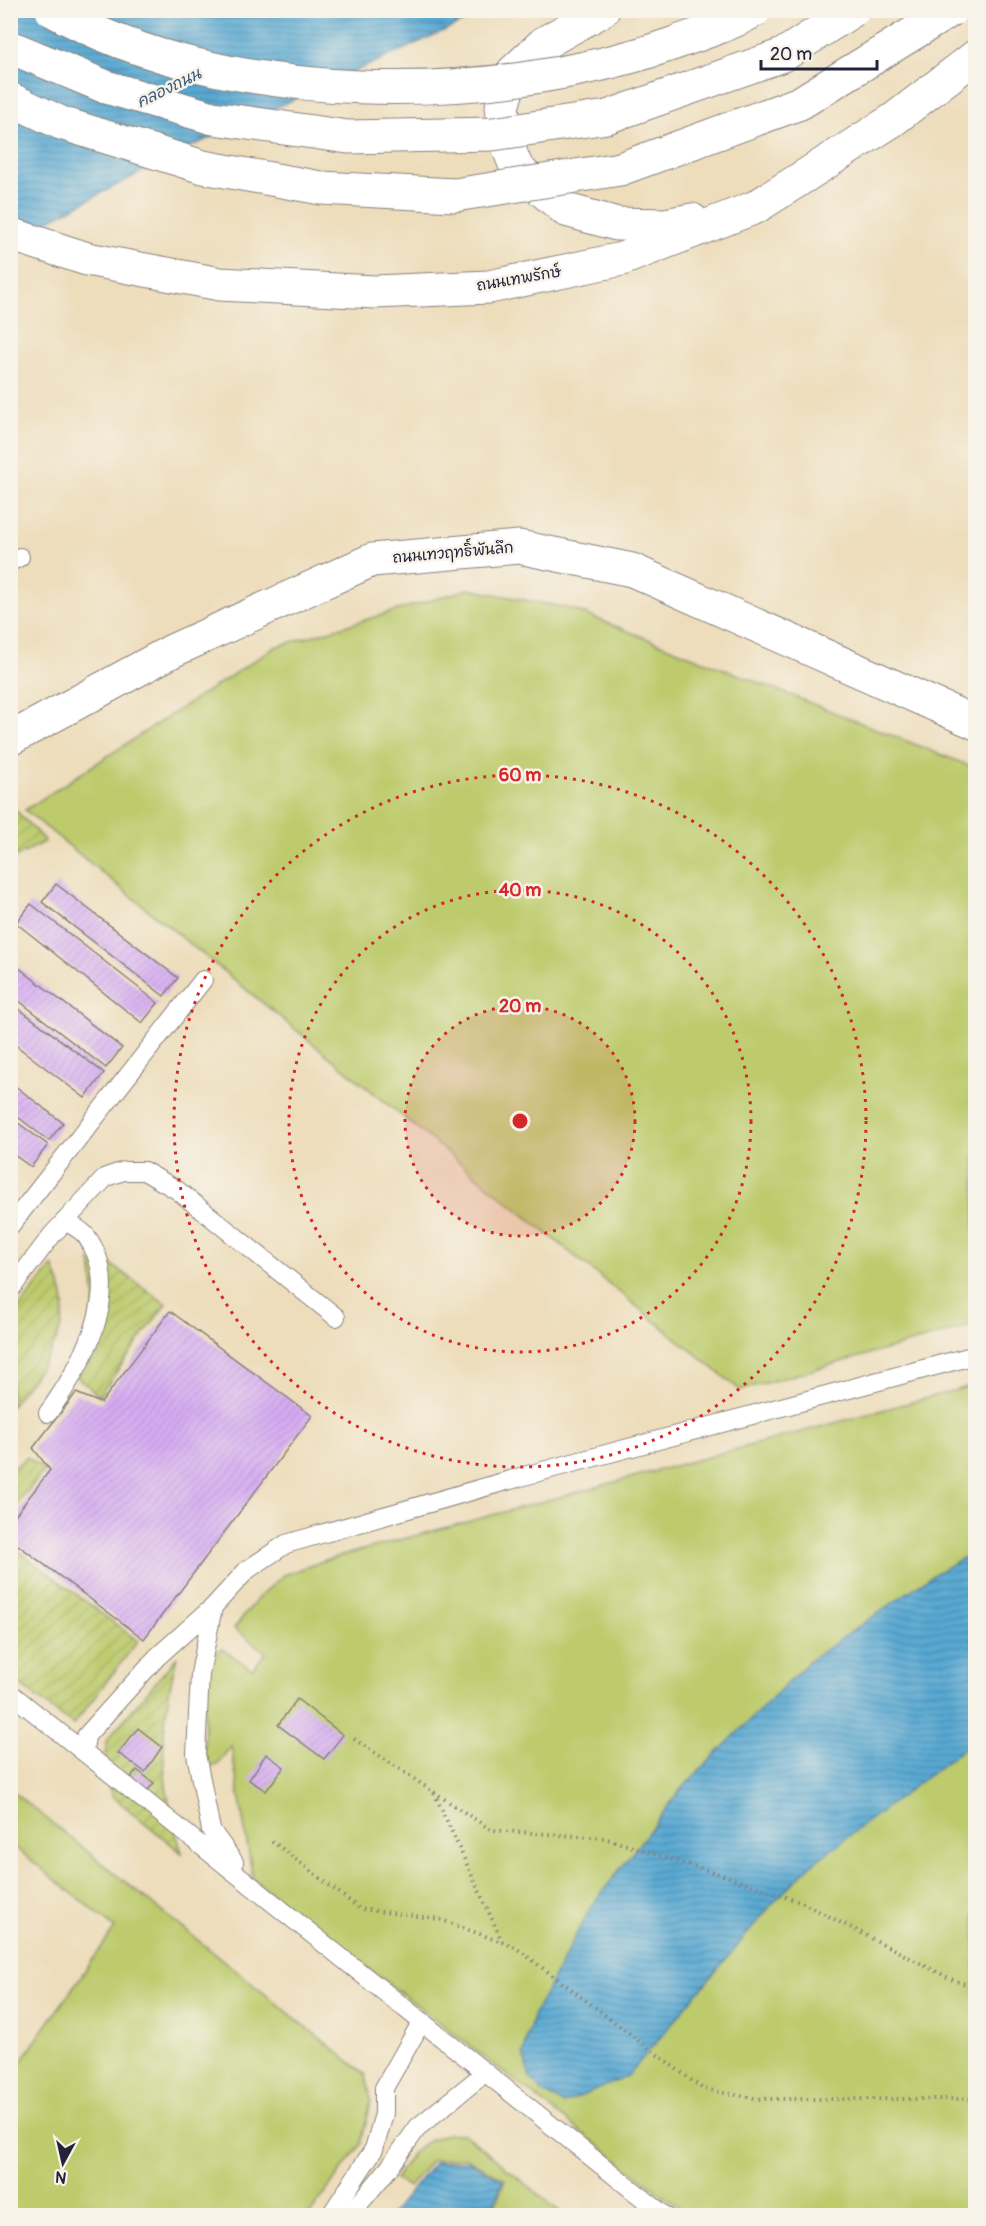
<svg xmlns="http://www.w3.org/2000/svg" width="986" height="2226" font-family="Pangolin,'Playpen Sans Thai',sans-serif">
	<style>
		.grass { fill: #bdcb6d; stroke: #707654; stroke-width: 1.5 }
		.garden { fill: url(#garden-furrows); stroke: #707654; stroke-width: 1.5 }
		.water { fill: url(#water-rules); stroke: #3e6687; stroke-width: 1.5 }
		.building { fill: url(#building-hatch) }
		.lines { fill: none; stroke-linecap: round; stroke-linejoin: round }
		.lane-casing { stroke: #88807b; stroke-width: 20 }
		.street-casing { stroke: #88807b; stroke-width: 35 }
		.secondary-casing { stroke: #88807b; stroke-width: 35 }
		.path { stroke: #88807b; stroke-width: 4; stroke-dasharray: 1.5 4.5; stroke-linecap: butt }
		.lane { stroke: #fff; stroke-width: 18 }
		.street { stroke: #fff; stroke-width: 33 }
		.secondary { stroke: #fff; stroke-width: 33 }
		.secondary-bridge-casing { stroke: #88807b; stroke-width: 35; stroke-linecap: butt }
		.secondary-bridge { stroke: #fff; stroke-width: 33 }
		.ring { fill: none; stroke: #d62828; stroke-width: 3; stroke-dasharray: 3 6 }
		.labels { text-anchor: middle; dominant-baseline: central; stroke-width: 5; stroke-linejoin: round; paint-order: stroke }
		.street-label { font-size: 15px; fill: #22223b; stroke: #f7f3e8 }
		.water-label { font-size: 16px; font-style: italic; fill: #385878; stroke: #f7f3e8 }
		.centre { fill: #d62828; stroke: #f7f3e8; stroke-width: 3 }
		.ring-label { font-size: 18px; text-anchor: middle; font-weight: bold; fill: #d62828; stroke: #f7f3e8; stroke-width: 5; stroke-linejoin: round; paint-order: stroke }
	</style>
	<defs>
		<pattern id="garden-furrows" width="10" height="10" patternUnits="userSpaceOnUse" patternTransform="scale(1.5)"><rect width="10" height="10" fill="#bdcb6d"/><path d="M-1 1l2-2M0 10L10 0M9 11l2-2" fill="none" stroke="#a2ae5f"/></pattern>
		<pattern id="water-rules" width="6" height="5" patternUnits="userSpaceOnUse" patternTransform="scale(1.5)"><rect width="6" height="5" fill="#59a9d3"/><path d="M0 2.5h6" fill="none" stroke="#4989ac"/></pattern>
		<pattern id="building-hatch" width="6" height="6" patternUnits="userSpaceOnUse" patternTransform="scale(1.5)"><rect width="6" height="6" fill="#d6acf2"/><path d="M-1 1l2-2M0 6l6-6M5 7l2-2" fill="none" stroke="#b794d0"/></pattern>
	</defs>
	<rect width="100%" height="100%" fill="#f7f3e8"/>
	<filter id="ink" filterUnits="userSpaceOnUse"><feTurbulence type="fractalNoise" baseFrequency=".0167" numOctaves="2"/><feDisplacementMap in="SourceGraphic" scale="12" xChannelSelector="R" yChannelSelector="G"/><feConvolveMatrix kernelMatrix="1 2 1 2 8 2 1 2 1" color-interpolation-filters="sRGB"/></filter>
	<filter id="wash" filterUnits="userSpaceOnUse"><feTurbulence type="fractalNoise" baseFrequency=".008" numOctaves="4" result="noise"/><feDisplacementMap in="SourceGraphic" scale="24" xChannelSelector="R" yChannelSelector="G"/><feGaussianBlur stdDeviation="1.35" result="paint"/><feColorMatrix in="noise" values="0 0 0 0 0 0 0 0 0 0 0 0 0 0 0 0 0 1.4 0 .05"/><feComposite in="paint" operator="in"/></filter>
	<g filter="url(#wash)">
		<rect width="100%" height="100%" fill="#edddbb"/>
		<g class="grass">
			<polygon points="468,589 572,609 975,768 975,1325 740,1390 25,810 275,647"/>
			<polygon points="975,1385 975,2215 689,2215 253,1879 231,1746 217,1765 204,1770 205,1672 212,1657 222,1649 252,1669 266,1653 234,1628 259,1597 284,1575 329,1559"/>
			<polygon points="11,1790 366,2075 371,2101 361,2144 309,2215 11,2215 11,2076 115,1928 11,1844"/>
			<path d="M447,2134H464L564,2215H492L505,2179L466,2158L432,2160L409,2187L395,2179C410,2154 418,2142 447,2134Z"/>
		</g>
		<g class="garden">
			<polygon points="10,804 45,841 11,860 10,860"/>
			<polygon points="90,1249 166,1304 99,1396 76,1376 95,1301"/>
			<path d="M53,1265C57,1277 64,1292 64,1305C64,1345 33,1376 11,1406V1318Z"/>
			<polygon points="27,1457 45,1470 11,1512 11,1470"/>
			<polygon points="11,1545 138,1641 73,1725 11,1678"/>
			<path d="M177,1657C158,1730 159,1781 182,1853L112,1796L105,1777L106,1741Z"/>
		</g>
		<g class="water">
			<polygon points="19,11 487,11 188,148 11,240 10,15"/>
			<polygon points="975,1551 975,1740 811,1865 774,1902 627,2077 563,2104 542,2092 530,2078 523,2054 533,2016 591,1907 681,1789 809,1661 936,1573"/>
			<polygon points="468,2161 503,2180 490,2215 391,2215 435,2162"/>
		</g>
		<g id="blocks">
			<g class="building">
				<polygon points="56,884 178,978 164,996 42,902"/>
				<polygon points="31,904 158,1003 142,1023 16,923"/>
				<polygon points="10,961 122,1048 106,1068 10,994"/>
				<polygon points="10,1002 104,1073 85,1098 10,1041"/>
				<polygon points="10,1082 63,1123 49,1141 10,1111"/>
				<polygon points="10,1117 48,1145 31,1167 10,1152"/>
				<polygon points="170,1311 312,1416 144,1639 10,1539 10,1522 50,1470 33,1448 76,1393 101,1403"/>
				<polygon points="297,1699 343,1735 324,1759 278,1725"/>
				<polygon points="138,1728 162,1747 145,1772 118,1753"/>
				<polygon points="266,1754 284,1767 266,1791 249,1780"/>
				<polygon points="137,1770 154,1783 143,1796 127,1782"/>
			</g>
		</g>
	</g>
	<g filter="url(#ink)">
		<use href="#blocks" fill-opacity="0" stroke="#88807b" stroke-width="1.5"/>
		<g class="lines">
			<g class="lane-casing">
				<g id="lane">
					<polyline points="10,562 20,557"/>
					<polyline points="10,1226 203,980"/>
					<polyline points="10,1290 52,1235 106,1177 124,1171 144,1171 177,1190 336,1317"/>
					<path d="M48,1413C80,1368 126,1292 87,1237C82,1230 73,1226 65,1221"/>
					<polyline points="213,1607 200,1674 196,1754 211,1830 234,1862"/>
					<polyline points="10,1693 665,2216"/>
					<polyline points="84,1752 86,1736 157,1657 213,1607 247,1570 286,1544 524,1476 976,1355"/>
					<polyline points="330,2216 374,2149 384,2114 384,2088 422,2021"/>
					<polyline points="349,2216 389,2168 418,2127 486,2072"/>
				</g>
			</g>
			<g class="street-casing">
				<polyline id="street" points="10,739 172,651 372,560 519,547 632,570 976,723"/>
			</g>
			<g class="secondary-casing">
				<g id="secondary">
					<polyline points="603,10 544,43 512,73 502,107 507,144 517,169 566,210 617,224 665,225 692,220"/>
					<polyline points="10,234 87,259 220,284 375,292 489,287 622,259 756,207 893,120 976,56"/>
				</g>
			</g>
			<g class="path">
				<polyline points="354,1739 491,1830 604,1838 722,1875 803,1903 955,1981 976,1987"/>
				<polyline points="434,1793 502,1941"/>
				<polyline points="272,1841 360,1909 439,1919 515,1947 703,2089 758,2099 976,2099"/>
			</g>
			<use href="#lane" class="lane"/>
			<use href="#street" class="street"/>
			<use href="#secondary" class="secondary"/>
			<g class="secondary-bridge-casing">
				<g id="secondary-bridge">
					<path d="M52,10C224,107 492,107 675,43C702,33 730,25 755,10"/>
					<polyline points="10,47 106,87 213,118 348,137 493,134 607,117 783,55 853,10"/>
					<polyline points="10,99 61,123 203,167 321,188 455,195 620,169 800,103 951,10"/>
				</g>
			</g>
			<use href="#secondary-bridge" class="secondary-bridge"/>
		</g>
	</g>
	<circle cx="520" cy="1121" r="115" fill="#d62828" fill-opacity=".12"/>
	<g class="ring">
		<circle cx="520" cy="1121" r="115"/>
		<circle cx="520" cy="1121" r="231"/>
		<circle cx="520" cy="1121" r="346"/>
	</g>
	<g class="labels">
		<g class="street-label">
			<text transform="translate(519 279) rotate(-10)">ถนนเทพรักษ์</text>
			<text transform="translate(453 553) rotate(-5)">ถนนเทวฤทธิ์พันลึก</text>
		</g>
		<g class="water-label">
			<text transform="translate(169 88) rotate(-26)">คลองถนน</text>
		</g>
	</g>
	<circle cx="520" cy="1121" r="9" class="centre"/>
	<g class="ring-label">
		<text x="520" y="781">60 m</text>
		<text x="520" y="896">40 m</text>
		<text x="520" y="1012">20 m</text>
	</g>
	<rect width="986" height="2226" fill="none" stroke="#f7f3e8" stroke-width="36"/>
	<g transform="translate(63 2163) rotate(188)" stroke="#f7f3e8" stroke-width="4.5" paint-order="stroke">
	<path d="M0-4.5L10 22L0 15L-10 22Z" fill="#22223b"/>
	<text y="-9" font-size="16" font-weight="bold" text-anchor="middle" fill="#22223b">N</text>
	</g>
	<path d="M761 60v9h116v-9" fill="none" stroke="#22223b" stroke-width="3"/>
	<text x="770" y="60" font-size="18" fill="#22223b" stroke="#f7f3e8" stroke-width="4.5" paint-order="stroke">20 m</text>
</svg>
